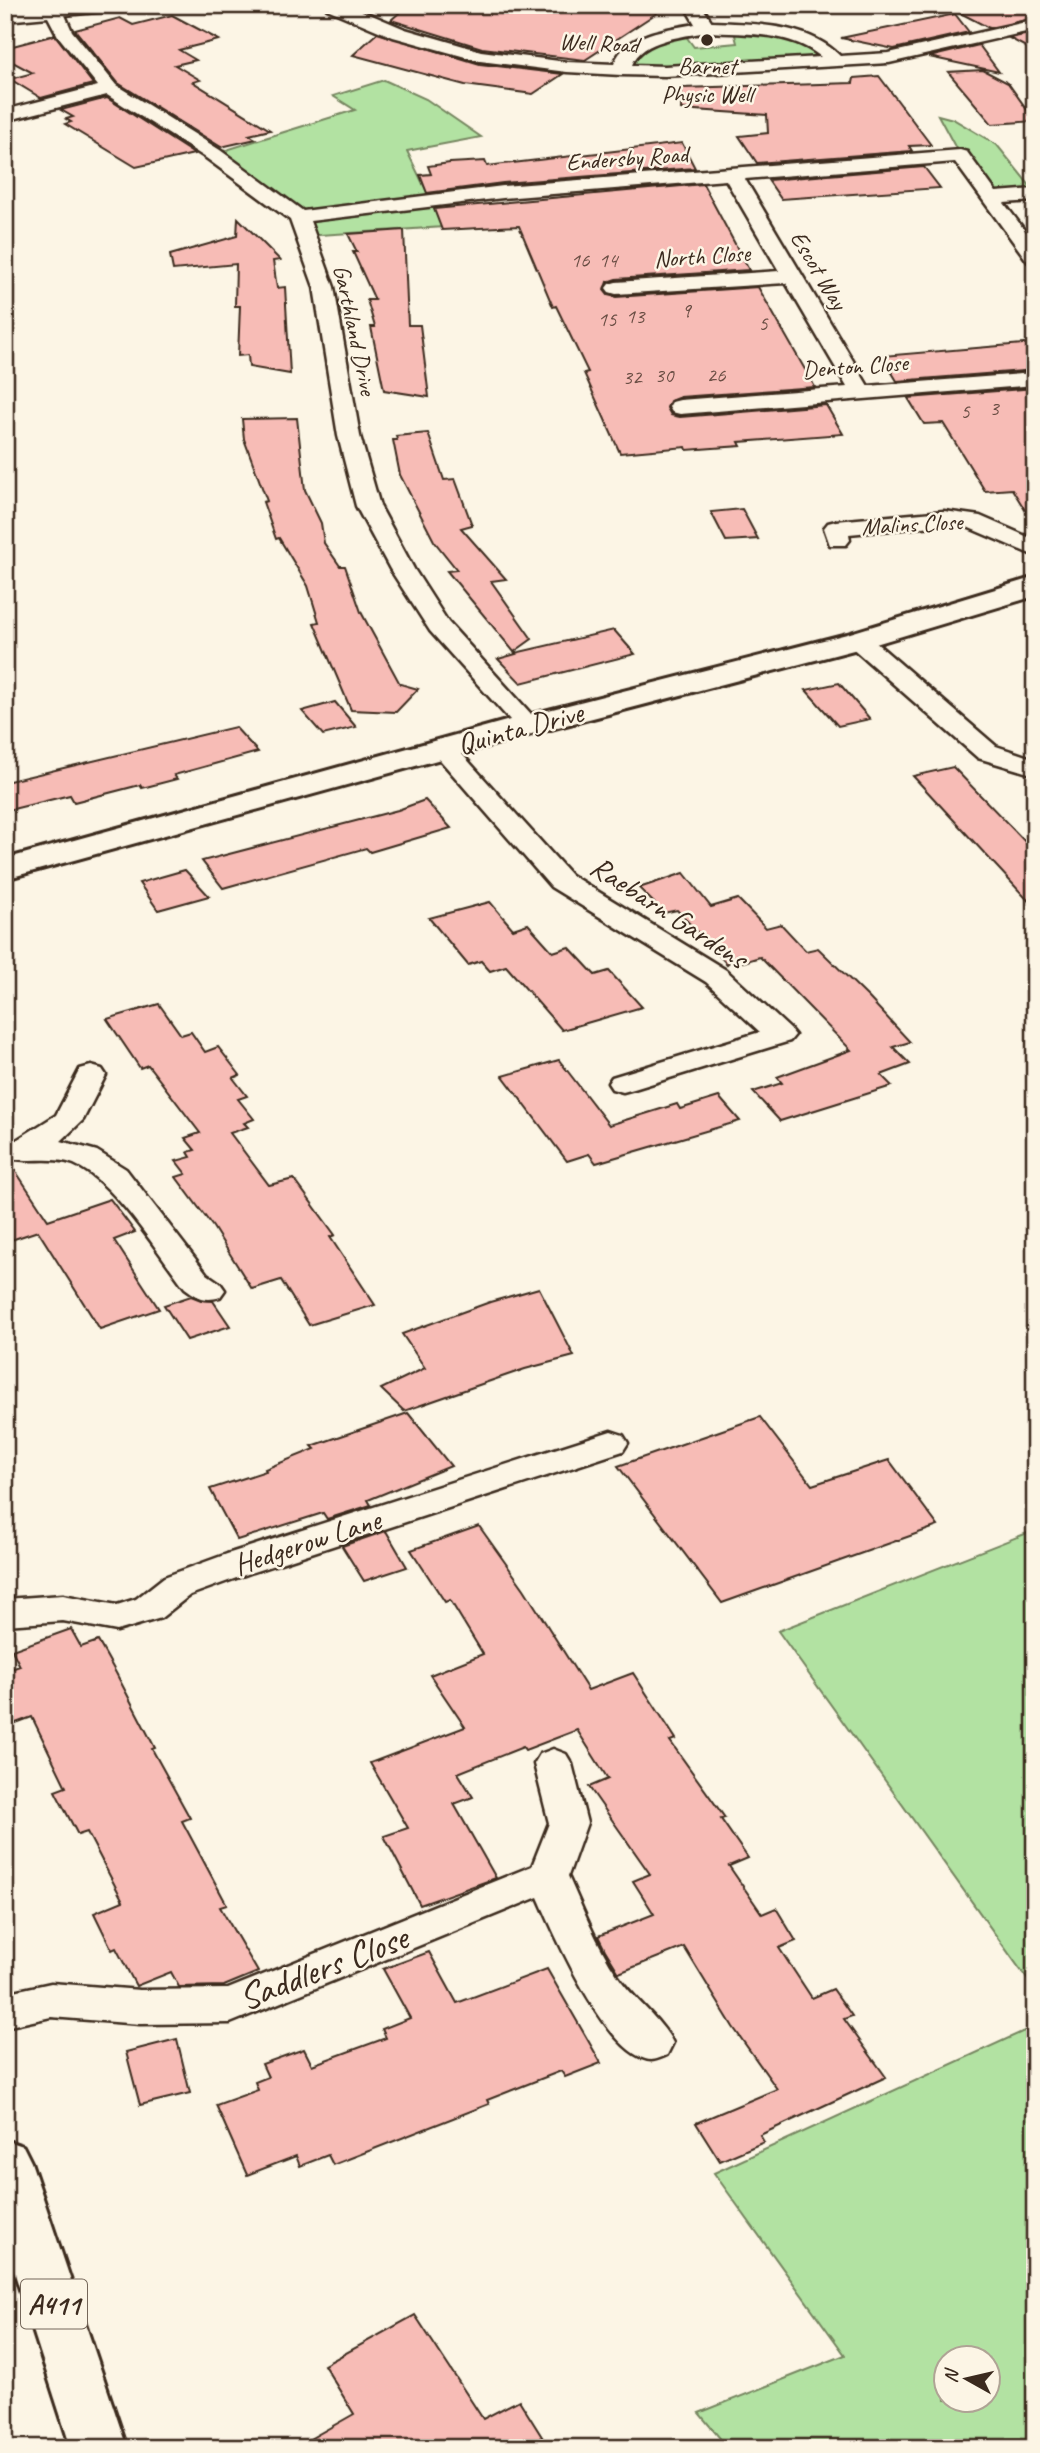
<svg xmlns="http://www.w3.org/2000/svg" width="1040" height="2453" font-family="Caveat,sans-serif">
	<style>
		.green { fill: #b2e2a2; stroke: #768660; stroke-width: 2; fill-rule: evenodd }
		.building { fill: #f7bcb6; stroke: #3b2a1e; stroke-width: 2 }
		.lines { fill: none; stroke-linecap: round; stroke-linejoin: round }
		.minor-casing { stroke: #3b2a1e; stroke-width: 5 }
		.tertiary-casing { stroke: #3b2a1e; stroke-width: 6 }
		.primary-casing { stroke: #3b2a1e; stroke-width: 6 }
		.minor { fill: #fcf5e5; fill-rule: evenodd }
		.tertiary { fill: #fcf5e5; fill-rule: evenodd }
		.primary { fill: #fcf5e5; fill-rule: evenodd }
		.poi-dot { fill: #3b2a1e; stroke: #fcf5e5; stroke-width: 2.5 }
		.labels { text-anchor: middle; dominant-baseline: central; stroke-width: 5; stroke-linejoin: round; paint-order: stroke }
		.far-number-label { font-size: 21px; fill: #6a4e44 }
		.far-street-label { font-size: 24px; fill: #3b2a1e; stroke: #fcf5e5 }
		.far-poi-label { font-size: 24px; fill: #3b2a1e; stroke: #fcf5e5 }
		.shield { fill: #fcf5e5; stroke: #75675a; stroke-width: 2 }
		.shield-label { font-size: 28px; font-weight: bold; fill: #3b2a1e }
		.street-label { font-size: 30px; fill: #3b2a1e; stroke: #fcf5e5 }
		.near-street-label { font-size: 37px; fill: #3b2a1e; stroke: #fcf5e5 }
	</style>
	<rect width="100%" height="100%" fill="#fcf5e5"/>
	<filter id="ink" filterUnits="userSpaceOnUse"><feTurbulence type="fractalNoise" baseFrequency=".0143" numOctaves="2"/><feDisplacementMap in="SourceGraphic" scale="14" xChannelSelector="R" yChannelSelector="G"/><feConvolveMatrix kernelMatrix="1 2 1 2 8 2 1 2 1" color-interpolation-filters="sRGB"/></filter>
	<g filter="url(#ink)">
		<g class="green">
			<path d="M734,31C762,33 801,36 822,55L814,59L640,67L633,63C648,41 660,39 685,35L694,47L737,43Z"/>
			<polygon points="384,80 426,99 481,137 407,151 444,227 304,236 299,217 255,185 223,151 355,110 333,96"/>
			<polygon points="938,115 953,119 997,145 1035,192 991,198 960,156"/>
			<polygon points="1035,1530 1035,1990 778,1631"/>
			<path d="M1035,2026V2448H728L699,2413L845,2355L714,2173ZM988,2358V2400H946V2358Z"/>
		</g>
		<g class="building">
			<polygon points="408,5 619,5 619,9 669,5 585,60 482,48 391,20"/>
			<polygon points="945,5 1035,5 1035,18 989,28"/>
			<polygon points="955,14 969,32 894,49 841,38"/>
			<polygon points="172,15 219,40 179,50 196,60 175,65 200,80 193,82 270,130 249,135 256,139 221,147 118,83 75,30 120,18 133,25"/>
			<polygon points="377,33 480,64 563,74 533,94 465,85 353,55"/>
			<polygon points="1035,33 1035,52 1009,38"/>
			<polygon points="55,35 93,84 41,98 10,79 33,73 5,58 5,48"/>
			<polygon points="979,45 999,72 929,57"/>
			<polygon points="983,70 1008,83 1035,121 992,124 948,72"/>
			<polygon points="879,76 931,145 909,146 912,151 757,163 739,136 768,133 767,115 681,109 682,88 853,83 854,78"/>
			<polygon points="107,98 194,154 136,167 65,124 71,122 66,119 73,117 61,110"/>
			<polygon points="682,143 695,168 503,183 427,193 420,175 431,174 428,166 450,163 485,161 487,166"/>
			<polygon points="924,167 940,188 781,199 768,180"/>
			<polygon points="703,184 749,270 616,279 607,282 604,290 608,295 616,297 758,287 815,387 680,397 670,401 667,408 671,415 680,417 826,405 843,434 739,442 741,446 713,448 687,450 686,447 620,453 584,373 588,372 556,306 553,307 519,226 442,230 434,209"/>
			<polygon points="238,218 280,260 273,261 277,288 285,287 290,374 249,367 248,355 238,356 240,306 235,306 236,264 173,270 170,255 237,236"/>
			<polygon points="404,230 408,325 420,325 429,397 384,390 371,327 375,327 367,300 375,300 353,252 357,252 348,234"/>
			<polygon points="1035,343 1035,370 897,381 882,356"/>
			<polygon points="1035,388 1035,526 1012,489 985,491 943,423 924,424 908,398"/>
			<polygon points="297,418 305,490 321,523 324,543 340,566 345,566 361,612 400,684 418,689 396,712 351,710 314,623 319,622 308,586 279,538 276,539 263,502 267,501 244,439 242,419"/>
			<polygon points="428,433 444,480 455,479 472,525 461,528 506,579 491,581 532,639 514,652 447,571 457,570 434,541 400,475 393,440 397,440 396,436"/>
			<polygon points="742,509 758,539 726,541 711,512"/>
			<polygon points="614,630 635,654 521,683 498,659 516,654 515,653"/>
			<polygon points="839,683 870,719 838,726 806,690"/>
			<polygon points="335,702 356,727 323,735 302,711"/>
			<polygon points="235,727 258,752 174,775 177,779 142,788 140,785 74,802 70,795 5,811 5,782"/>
			<polygon points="953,767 1035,852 1035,908 913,776"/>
			<polygon points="425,800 451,828 370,852 366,848 223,888 202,861 398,810"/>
			<polygon points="185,870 209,896 158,910 139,883"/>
			<polygon points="684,873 711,907 738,899 766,928 781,924 806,951 818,948 869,998 910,1042 893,1047 910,1064 881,1075 892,1086 780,1121 753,1092 782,1083 777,1077 851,1050 760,957 743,962 737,955 727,964 677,910 664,913 639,888"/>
			<polygon points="490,902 513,929 528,924 553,952 569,947 595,975 609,971 642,1007 562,1030 506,966 490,971 481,961 468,965 429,918"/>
			<polygon points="159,1004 181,1035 191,1032 205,1052 218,1047 240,1075 233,1078 247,1096 238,1099 254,1119 244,1123 248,1127 230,1133 269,1185 294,1179 335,1235 330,1237 375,1305 309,1325 281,1280 252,1289 213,1227 176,1177 186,1174 176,1161 191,1157 188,1152 195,1150 185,1138 200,1133 148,1065 140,1068 107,1019"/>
			<polygon points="559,1060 609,1125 677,1104 680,1109 719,1097 740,1121 596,1163 589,1154 567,1161 503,1076"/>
			<polygon points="5,1155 48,1220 110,1199 135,1232 114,1240 159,1309 100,1329 38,1231 5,1242"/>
			<polygon points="539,1288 574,1356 525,1369 404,1411 381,1389 425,1368 402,1334 490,1302"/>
			<polygon points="191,1296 201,1300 213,1301 230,1326 187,1340 164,1305"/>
			<polygon points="408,1413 451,1466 368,1500 371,1505 327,1519 323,1513 237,1540 210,1489 266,1471 265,1469 315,1449 312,1446"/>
			<polygon points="760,1417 812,1485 889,1460 938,1526 722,1603 618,1466"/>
			<polygon points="479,1526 524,1589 588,1690 633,1673 676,1739 670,1741 725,1818 721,1819 748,1858 729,1866 762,1914 776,1908 796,1941 779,1948 812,1998 833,1989 852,2016 844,2019 886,2077 760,2135 764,2142 720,2161 696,2123 777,2089 733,2027 684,1947 619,1973 605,1950 598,1936 654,1914 633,1881 650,1874 589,1787 608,1779 577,1730 525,1750 523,1747 458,1773 473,1797 454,1804 496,1878 420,1905 384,1836 408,1828 370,1763 465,1727 430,1675 483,1654 450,1600 445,1602 411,1550"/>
			<polygon points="386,1531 407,1567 364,1581 342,1546"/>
			<polygon points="71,1629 81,1647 98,1641 116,1673 155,1748 152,1749 190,1818 182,1821 227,1905 220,1907 258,1972 224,1986 179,1987 171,1972 136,1986 116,1948 112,1950 94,1913 123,1901 87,1832 78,1835 55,1791 66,1787 32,1717 5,1727 5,1671 20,1666 12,1650"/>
			<polygon points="429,1952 457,2003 547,1969 601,2063 565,2077 561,2071 487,2100 489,2104 333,2165 328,2155 300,2166 296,2156 247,2175 216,2105 258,2090 255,2082 268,2077 262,2064 304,2049 312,2065 386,2038 382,2029 410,2018 383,1969"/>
			<polygon points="177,2039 190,2093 140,2105 126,2052"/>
			<polygon points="415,2315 483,2419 519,2400 549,2448 294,2448 354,2414 324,2365"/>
		</g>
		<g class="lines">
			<g class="minor-casing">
				<g id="minor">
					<polygon points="62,5 126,5 118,10 65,15 72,31 116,85 220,150 303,211 503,186 960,150 967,152 996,192 1035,189 1035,201 1004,203 1035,244 1035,264 1028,262 955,162 745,179 868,386 1035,373 1035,385 680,414 672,412 669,407 672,402 680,400 847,387 786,283 616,294 609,292 606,288 609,284 616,282 779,271 726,180 503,198 310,221 334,287 360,436 380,506 414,569 448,622 541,725 537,730 528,733 519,730 430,631 390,569 356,506 338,436 314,287 290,220 206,158 107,95 5,121 5,110 98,86 58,36 48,17 5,21 5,11"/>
					<path d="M325,5H348L405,29L481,51L567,62L614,64C625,33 668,29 695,24L684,5H701L712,22C754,24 808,23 840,56L889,53L1035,20V30L889,63L665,76L621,75L567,72L480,61L393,37L327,9ZM706,32C743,34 791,31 821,57L665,66L632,65C642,39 683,37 706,32Z"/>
					<polygon points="944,511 980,516 1035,540 1035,556 967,527 944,525 849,534 850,540 846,545 830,545 824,528 828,523 836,521"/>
					<polygon points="858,633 867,635 996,746 1035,759 1035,775 978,758 849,645 846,640 849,635"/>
					<polygon points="444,741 453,744 571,875 726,970 790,1029 795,1035 790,1041 634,1089 623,1092 612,1089 608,1083 612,1077 760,1032 706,982 551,887 435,754 431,749 435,744"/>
					<path d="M91,1066L102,1069L106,1075L83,1120L61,1141L97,1151L126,1169L207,1274L220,1283L225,1290L220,1297C205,1302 197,1297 185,1288C157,1252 115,1182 74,1164C53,1156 31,1163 10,1158L6,1151L10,1144L56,1115L80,1069Z"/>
					<polygon points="611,1431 623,1435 628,1443 623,1451 253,1572 190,1595 161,1618 117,1631 63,1621 5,1625 5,1599 63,1595 117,1605 136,1599 164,1577 227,1554"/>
					<path d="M553,1749L566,1754L572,1764L587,1823L568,1876C583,1909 596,1944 617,1975C633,1999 661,2019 673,2043L667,2055C662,2057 656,2060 651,2060C607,2057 554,1933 538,1897L230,2023L140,2024L51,2017L5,2027V1993L51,1983L140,1990L228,1989L532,1866L549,1823L534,1764L540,1754Z"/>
				</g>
			</g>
			<g class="tertiary-casing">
				<polygon id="tertiary" points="1035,577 1035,596 869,646 539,732 5,879 5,859 517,718 847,634"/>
			</g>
			<g class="primary-casing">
				<polygon id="primary" points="5,2140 23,2146 31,2162 127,2448 71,2448 5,2243"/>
			</g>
			<use href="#minor" class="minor"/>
			<use href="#tertiary" class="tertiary"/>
			<use href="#primary" class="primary"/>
		</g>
	</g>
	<circle class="poi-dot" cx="707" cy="40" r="7"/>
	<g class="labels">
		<g class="far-number-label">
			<text x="580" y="260">16</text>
			<text x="608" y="260">14</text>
			<text x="686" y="310">9</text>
			<text x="635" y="316">13</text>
			<text x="607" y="319">15</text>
			<text x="763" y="323">5</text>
			<text x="664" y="375">30</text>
			<text x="716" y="375">26</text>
			<text x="632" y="377">32</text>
			<text x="994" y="408">3</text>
			<text x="965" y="411">5</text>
		</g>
		<g class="far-street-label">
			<text transform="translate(599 43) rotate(3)">Well Road</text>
			<text transform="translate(627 158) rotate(-4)">Endersby Road</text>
			<text transform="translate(702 256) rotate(-4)">North Close</text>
			<text transform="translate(819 270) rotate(59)">Escot Way</text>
			<text transform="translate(355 330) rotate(78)">Garthland Drive</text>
			<text transform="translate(855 366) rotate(-4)">Denton Close</text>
			<text transform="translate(912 524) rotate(-3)">Malins Close</text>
		</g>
		<g class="far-poi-label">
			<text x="707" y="66">Barnet<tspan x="707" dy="28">Physic Well</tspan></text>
		</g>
		<rect class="shield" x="21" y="2279.5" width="66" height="49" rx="5"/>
		<g class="shield-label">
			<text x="54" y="2304">A411</text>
		</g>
		<g class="street-label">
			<text transform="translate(520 728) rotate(-15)">Quinta Drive</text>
			<text transform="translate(669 912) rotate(33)">Raebarn Gardens</text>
			<text transform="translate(307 1542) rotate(-18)">Hedgerow Lane</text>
		</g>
		<g class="near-street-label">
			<text transform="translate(323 1967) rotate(-21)">Saddlers Close</text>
		</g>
	</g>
	<rect width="1040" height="2453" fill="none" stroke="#fcf5e5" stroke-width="28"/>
	<rect x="14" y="14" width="1012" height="2425" fill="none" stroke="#3b2a1e" stroke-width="2.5" filter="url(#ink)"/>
	<g transform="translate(967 2379) rotate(278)"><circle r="33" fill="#fcf5e5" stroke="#afa495" stroke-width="2"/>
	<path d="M0-5L12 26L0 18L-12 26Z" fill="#3b2a1e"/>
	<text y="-10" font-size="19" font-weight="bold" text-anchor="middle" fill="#3b2a1e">N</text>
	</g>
</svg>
